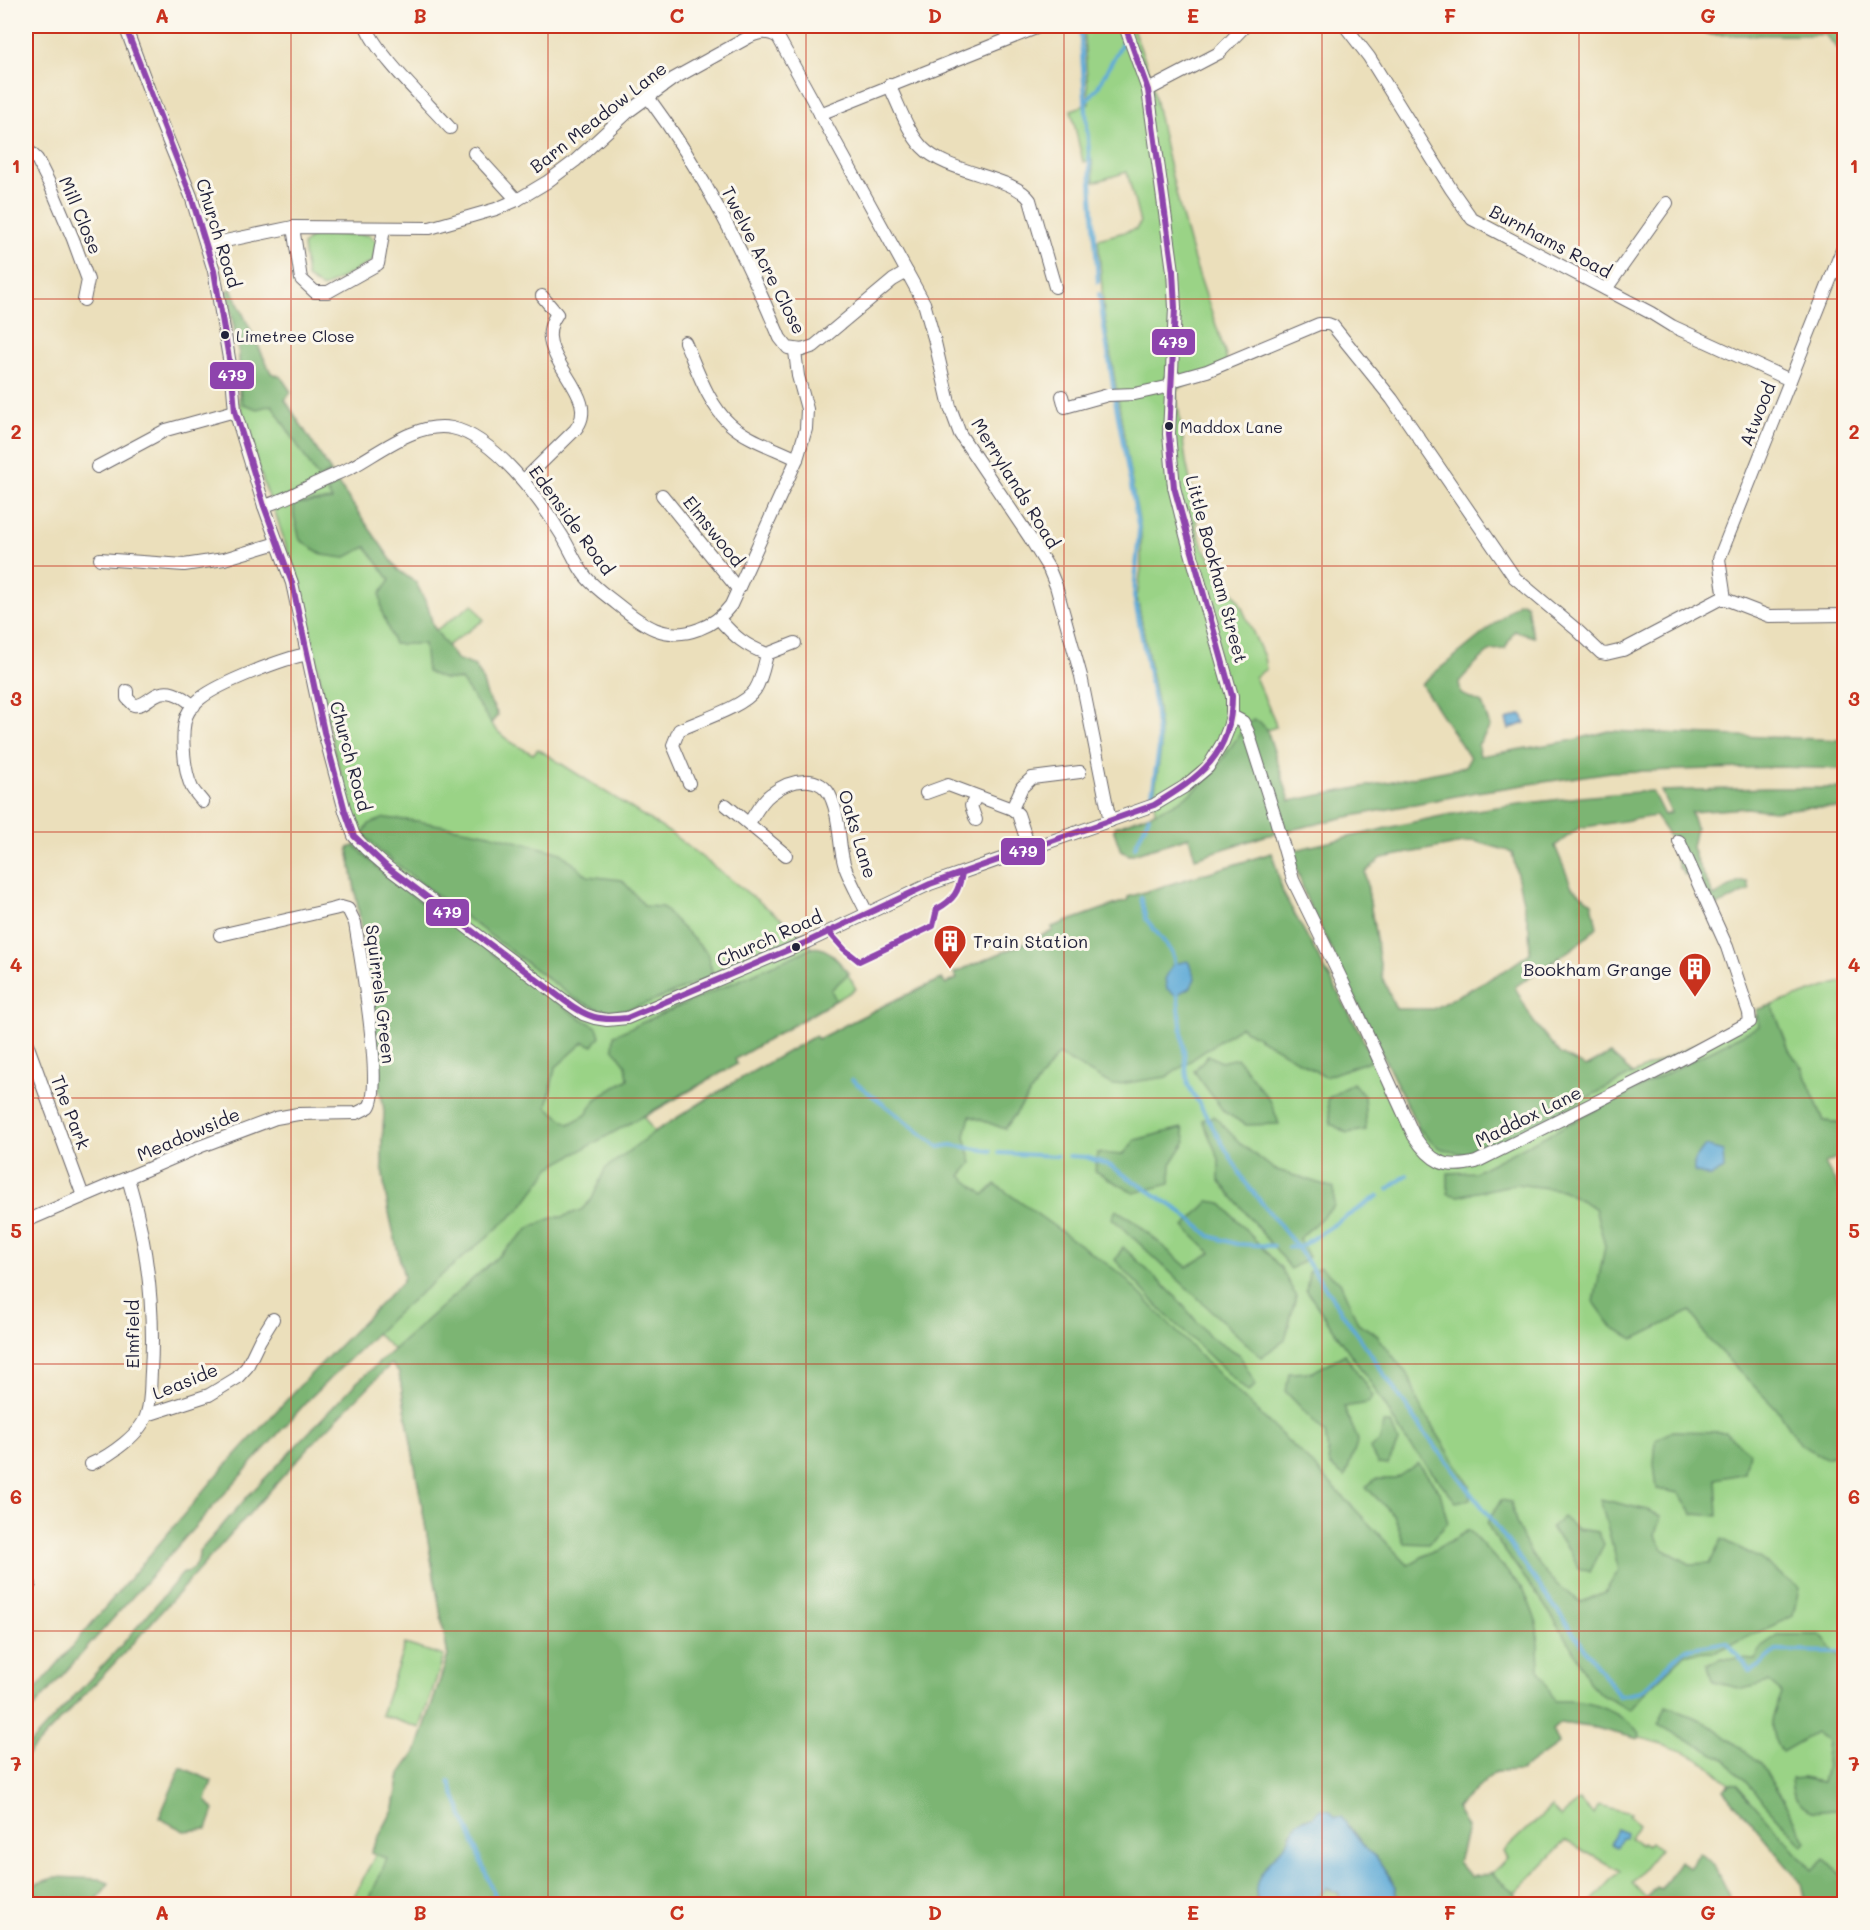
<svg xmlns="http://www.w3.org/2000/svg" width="1870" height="1930" font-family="Mali,sans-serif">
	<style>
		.green { fill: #9ad386; stroke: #5e7a60; stroke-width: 1.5 }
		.forest { fill: #7bb573; stroke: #4e6c57; stroke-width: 1.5; fill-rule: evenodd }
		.water { fill: #5eaad7; stroke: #406689; stroke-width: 1.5 }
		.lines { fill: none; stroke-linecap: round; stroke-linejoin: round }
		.stream { stroke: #5eaad7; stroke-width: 4 }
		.minor-casing { stroke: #686468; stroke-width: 14 }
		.minor { stroke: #fff; stroke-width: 12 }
		.bus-1-casing { stroke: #fbf7ec; stroke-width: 10 }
		.bus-1 { stroke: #8e44ad; stroke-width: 6 }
		.grid { fill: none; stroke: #c8321e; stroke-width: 1.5; stroke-opacity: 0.55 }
		.bus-dot { fill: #22223b; stroke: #fbf7ec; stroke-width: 2 }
		.labels { text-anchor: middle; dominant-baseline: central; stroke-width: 6; stroke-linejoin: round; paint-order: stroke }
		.bus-label { font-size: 16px; fill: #22223b; stroke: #fbf7ec; text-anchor: start }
		.street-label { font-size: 18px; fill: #22223b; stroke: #fbf7ec }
		.poi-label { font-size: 18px; fill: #22223b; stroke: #fbf7ec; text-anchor: start }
		.line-badge { stroke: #fbf7ec; stroke-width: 2 }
		.badge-label { font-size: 16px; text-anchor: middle; font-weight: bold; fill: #fff }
		.neatline { fill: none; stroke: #c8321e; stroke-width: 2 }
		.grid-label { font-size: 20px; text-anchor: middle; font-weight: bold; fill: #c8321e }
	</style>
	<rect width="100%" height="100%" fill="#fbf7ec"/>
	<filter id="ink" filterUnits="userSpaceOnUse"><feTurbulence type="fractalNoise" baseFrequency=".0167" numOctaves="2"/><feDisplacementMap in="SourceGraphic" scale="12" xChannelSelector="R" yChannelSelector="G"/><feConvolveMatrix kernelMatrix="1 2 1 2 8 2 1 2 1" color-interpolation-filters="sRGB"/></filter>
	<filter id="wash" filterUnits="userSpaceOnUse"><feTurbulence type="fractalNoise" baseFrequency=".008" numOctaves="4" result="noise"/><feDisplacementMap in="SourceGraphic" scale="24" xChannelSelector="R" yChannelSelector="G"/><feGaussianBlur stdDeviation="1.35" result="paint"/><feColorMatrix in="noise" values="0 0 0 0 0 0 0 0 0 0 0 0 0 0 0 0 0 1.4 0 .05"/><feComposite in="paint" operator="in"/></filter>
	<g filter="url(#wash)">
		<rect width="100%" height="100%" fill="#ebdfbb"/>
		<g class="green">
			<polygon points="1083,26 1132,26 1150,74 1168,160 1180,209 1194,260 1225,352 1228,369 1180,387 1176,392 1186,461 1197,514 1196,527 1203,547 1238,599 1264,657 1266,669 1255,677 1274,719 1276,727 1267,730 1290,801 1260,816 1129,855 1121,851 1114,831 1115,827 1155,812 1154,797 1161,749 1158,707 1137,597 1141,569 1141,531 1129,467 1104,313 1098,239 1136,229 1140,223 1127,172 1094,182 1092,160 1083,162 1071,110 1089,104"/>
			<polygon points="314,234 369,235 377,242 373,261 323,288 307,278 303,245"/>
			<path d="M231,289L271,373L281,377L291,392L285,400L335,479L398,570L416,583L428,607L433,626L436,630L473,604L484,620L447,646L456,659L475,666L481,676L487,696L498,715L491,723C501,738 517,746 533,754L538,749L672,834L797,931L812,948C830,944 849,974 856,989L735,1059L737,1064L644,1117L654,1132L733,1083L815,1036L818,1039L889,1003L942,979L945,984L957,979L954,973L1053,931L1052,927L1128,900V897L1272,853L1283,893L1360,1033L1406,1133L1418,1127L1376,1042L1365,871L1382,977L1396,1009L1586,1067L1610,1054L1633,1074L1707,1039L1748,1017L1756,1016L1844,1208V1904H1798L1804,1896L1801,1883L1724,1790L1729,1783C1718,1775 1708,1763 1696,1757C1657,1739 1602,1728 1560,1723L1552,1730L1558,1744L1520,1771L1495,1772L1456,1809L1467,1828L1458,1862L1471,1877L1469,1904H350L376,1854L371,1852L394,1808L400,1774L417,1750L448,1656L399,1373L391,1364L393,1349L364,1322L402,1282L404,1277C394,1233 380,1186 382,1141C383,1125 387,1105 379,1091C375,1009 362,929 348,848L355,846L363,834L356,826L334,750L306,609L276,515L265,487L244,423L239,401V354L227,291Z"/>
			<polygon points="1844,981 1844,1123 1824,1121 1802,1068 1789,1050 1772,1005"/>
			<polygon points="405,1644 444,1656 420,1728 381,1715"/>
			<polygon points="1579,1800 1593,1814 1598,1805 1631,1813 1629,1816 1639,1824 1630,1838 1640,1845 1642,1843 1647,1846 1650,1842 1660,1849 1632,1883 1647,1899 1641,1904 1589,1904 1620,1871 1566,1841 1515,1893 1491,1874 1507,1858 1503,1852 1551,1807 1561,1817"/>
		</g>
		<g class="forest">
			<polygon points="1691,26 1844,26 1844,55 1825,35 1707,35"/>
			<polygon points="231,289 271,373 281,377 291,392 285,400 331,472 318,478 272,405 257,409 243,404 240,392 239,354 227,291"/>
			<polygon points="335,479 398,570 416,583 428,607 433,626 456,659 475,666 481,676 487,696 498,715 491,723 461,680 443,679 427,672 424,644 394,644 382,612 380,594 390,580 366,547 344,558 323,555 300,540 294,516 294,504 332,500 324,485"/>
			<path d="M1522,602L1527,605L1530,625L1534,637L1514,631L1505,649L1491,650L1475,664L1459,682L1461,694L1482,703L1490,727L1478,745L1480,756L1569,741L1609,731L1844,740V769L1779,767L1611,772L1477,792L1342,818L1265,836L1195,858L1189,837L1129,855L1121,851L1114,831L1115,827C1147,815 1184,805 1208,778C1225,760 1234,737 1253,719L1260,722L1267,730L1290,801L1465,767L1470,758L1421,684L1486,631L1518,603Z"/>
			<path d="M1769,788H1844V808L1808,807L1774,811L1747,808L1691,812L1696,828L1692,847L1697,862L1714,896L1739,882H1748L1750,890L1713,908L1697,875H1685L1679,868L1669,836L1655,816L1579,828L1555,846L1572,887L1592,903L1597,927C1573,952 1542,967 1515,987L1533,1021L1560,1054L1586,1067L1610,1054L1633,1074L1476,1155C1446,1151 1438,1153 1418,1127L1306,898L1291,851C1343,839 1395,825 1447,815C1514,803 1583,796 1652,791L1664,815L1671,813L1661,791ZM1474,841L1512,852L1529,928L1530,953L1504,971L1433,1009H1396L1382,977L1365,872L1382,858Z"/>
			<path d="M385,818L417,821L485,833L561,853L588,876L622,880L645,906L662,907L707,953L713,975C687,986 642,1009 615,1011C601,1012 588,1004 575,999L439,897L380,851L363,834L369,824Z"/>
			<path d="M355,846L391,881L465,932L543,993L577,1016L597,1027L600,1036L593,1046L584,1042L555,1068L547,1107L569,1124L586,1115L596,1099L628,1079L626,1065L613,1048L614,1035L812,948C827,944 839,963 849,973L831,990L836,1000L735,1059L737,1064L551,1167L520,1209L398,1312L310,1398L26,1716V1701L219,1473L305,1380L402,1282L404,1277C394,1233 380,1186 382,1141C383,1125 387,1105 379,1091C375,1009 362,929 348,848Z"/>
			<path d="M1272,853L1283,893L1360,1033L1372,1060L1325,1077L1240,1027L1167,1077L1112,1085L1058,1054L1005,1129L970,1116L965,1136L972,1163L961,1176L984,1195L995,1184L1121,1274L1208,1364L1311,1463L1408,1565L1469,1530L1524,1590L1537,1623L1539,1670L1555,1701C1588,1699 1617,1709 1640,1733L1639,1739L1592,1727L1560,1723L1552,1730L1558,1744L1520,1771L1495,1772L1456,1808L1467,1828L1458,1862L1471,1877L1491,1874L1515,1893L1518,1900L1516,1904H1398L1394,1884L1377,1858L1366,1849L1349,1826L1313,1817L1304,1818L1290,1833L1289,1840L1256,1898L1259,1904H367L387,1859L371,1852L394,1808L400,1774L417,1750L448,1656L399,1373L391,1364L311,1445L125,1652L26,1756V1748L119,1648L182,1574C193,1569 199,1566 199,1552L248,1496L356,1383L531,1227L554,1217H562L581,1210L592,1199L605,1169L654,1132L733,1083L815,1036L818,1039L889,1003L942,979L945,984L957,979L954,973L1053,931L1052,927L1128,900V897Z"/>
			<polygon points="1772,1005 1789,1050 1802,1068 1824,1121 1844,1123 1844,1155 1825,1163 1844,1198 1844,1452 1826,1458 1801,1445 1780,1413 1707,1338 1691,1311 1634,1339 1612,1327 1594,1302 1605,1246 1595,1208 1562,1190 1516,1184 1458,1196 1448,1194 1448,1173 1475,1172 1759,1026 1756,1010"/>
			<polygon points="1208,1055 1221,1062 1237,1058 1271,1102 1279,1124 1246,1125 1224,1112 1194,1071"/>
			<polygon points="1353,1083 1364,1096 1366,1130 1347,1133 1331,1124 1327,1099"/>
			<polygon points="1214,1116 1241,1144 1274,1169 1334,1188 1334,1206 1299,1239 1309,1257 1291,1269 1219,1180 1219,1159 1202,1120"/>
			<polygon points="1182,1128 1186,1141 1171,1164 1170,1184 1134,1193 1095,1171 1097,1153 1123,1155 1135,1140"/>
			<polygon points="1209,1201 1221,1203 1281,1268 1296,1296 1285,1340 1261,1357 1112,1218 1116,1210 1133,1220 1187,1267 1211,1253 1184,1227"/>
			<polygon points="1123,1247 1176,1297 1209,1336 1239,1354 1256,1385 1248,1392 1165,1314 1115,1260"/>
			<polygon points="1320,1267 1340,1282 1358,1323 1377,1335 1410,1378 1419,1405 1470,1486 1470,1499 1456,1502 1403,1436 1377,1392 1306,1290 1309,1272"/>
			<polygon points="1345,1354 1373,1396 1368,1403 1344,1407 1358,1440 1345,1477 1330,1466 1325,1433 1286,1392 1289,1373 1313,1372"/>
			<polygon points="1383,1423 1391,1423 1398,1442 1388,1465 1378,1464 1370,1449 1380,1441"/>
			<polygon points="1672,1431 1725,1432 1749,1452 1745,1473 1716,1479 1718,1516 1693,1514 1679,1493 1657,1489 1654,1464 1656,1440"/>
			<polygon points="1418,1463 1440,1492 1448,1523 1428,1544 1404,1543 1394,1516 1366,1487 1375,1479 1395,1479"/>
			<path d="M1600,1499L1647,1510L1661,1516L1655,1534L1663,1549L1690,1564L1710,1563L1722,1539L1759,1558L1799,1588L1793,1616L1716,1652L1686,1653L1648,1689L1630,1710L1601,1695L1589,1682L1571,1645L1541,1600L1493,1535L1487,1523L1501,1500L1511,1502C1516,1531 1532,1559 1552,1580C1560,1588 1572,1596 1582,1602L1605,1592L1619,1570Z"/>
			<polygon points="1563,1517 1577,1529 1598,1532 1604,1544 1590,1572 1578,1568 1570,1551 1551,1528"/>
			<path d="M1778,1635H1820L1844,1662V1811C1826,1806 1814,1820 1799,1802C1792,1794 1792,1789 1791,1779L1803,1778L1822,1782L1825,1770L1828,1741L1815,1733L1782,1752C1765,1728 1772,1717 1782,1693L1769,1682L1743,1689L1714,1682L1707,1664L1721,1658L1755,1660L1762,1646Z"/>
			<polygon points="1666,1706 1706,1722 1761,1763 1807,1841 1803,1846 1725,1759 1658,1725"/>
			<polygon points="181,1767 212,1781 206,1800 214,1810 207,1829 184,1831 159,1818"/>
			<polygon points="1730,1783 1736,1784 1812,1870 1824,1858 1844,1878 1844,1904 1798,1904 1804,1896 1801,1883 1724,1790"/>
			<polygon points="1700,1853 1713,1864 1733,1904 1641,1904 1657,1887 1661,1889 1679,1861 1689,1867"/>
			<polygon points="56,1877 99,1879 109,1883 94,1904 33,1904 26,1897 26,1887"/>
			<polygon points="1326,1888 1339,1893 1340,1904 1311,1904"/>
		</g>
		<g class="water">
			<polygon points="1522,714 1525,723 1509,729 1506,720"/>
			<polygon points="1188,961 1195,978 1191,987 1176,995 1167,989 1165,979 1173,964"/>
			<polygon points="1705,1146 1723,1151 1724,1169 1710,1177 1694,1172 1694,1161"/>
			<path d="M1321,1809L1330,1811L1335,1817H1341L1366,1849L1377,1858L1394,1884L1398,1904H1340L1339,1893L1326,1888L1311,1904H1259C1247,1879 1272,1862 1285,1844C1296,1831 1291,1819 1313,1817Z"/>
			<polygon points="1616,1829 1626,1833 1625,1837 1622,1837 1618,1847 1611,1844"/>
		</g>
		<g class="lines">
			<g class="stream">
				<polyline points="1080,26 1098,282"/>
				<polyline points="1085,103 1098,87 1122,43"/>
				<polyline points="1099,294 1116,406 1139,530 1134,596 1155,706 1159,748 1152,794"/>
				<polyline points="1135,847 1149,816"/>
				<polyline points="1141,898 1146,919 1173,953 1175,968"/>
				<polyline points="1177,990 1188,1085 1245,1182 1298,1248 1424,1432 1487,1513 1619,1696 1641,1692 1685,1649 1727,1642 1750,1671 1759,1666 1776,1651 1844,1652"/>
				<polyline points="852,1080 939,1147 951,1145 991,1151"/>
				<polyline points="999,1153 1057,1156"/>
				<polyline points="1069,1156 1086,1157 1109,1165 1180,1211 1210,1236 1237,1244 1274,1246"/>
				<polyline points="1388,1189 1407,1175"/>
				<polyline points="1288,1247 1298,1248 1378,1196"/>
				<polyline points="449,1781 498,1904"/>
			</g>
		</g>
	</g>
	<g filter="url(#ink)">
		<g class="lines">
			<g class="minor-casing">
				<g id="minor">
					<polyline points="125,26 162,125 191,196 214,271 232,376 235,411 264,506 292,583 324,732 345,811 354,836 366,849 387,867 565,1001 583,1014 595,1018 607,1020 627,1018 807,942 930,884 1154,805 1184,787 1208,767 1223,742 1229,727 1232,716 1232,696 1186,535 1174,487 1169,434 1175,308 1173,271 1148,90 1125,26"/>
					<path d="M366,26C377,55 428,103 450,128"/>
					<polyline points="1345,26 1369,57 1451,189 1472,219 1651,313 1672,326 1790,380"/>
					<path d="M889,85C899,105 907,131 922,147C947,174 1014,176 1030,200L1055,287"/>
					<polyline points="1148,90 1219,53 1245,26"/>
					<path d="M648,97C703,171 744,253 780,338L788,348L802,350L814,346L893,280L907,272"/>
					<polyline points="820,114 1041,26"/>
					<polyline points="26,148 37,159 51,187 73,239 88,280 84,300"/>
					<polyline points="474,153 517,200"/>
					<polyline points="293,227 301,279 315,292 328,292 378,264 384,229"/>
					<path d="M206,245L293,227L430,228L496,209L517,200L547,182L575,161L629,111L673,79L749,37C760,32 767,31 778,37L924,303L934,338L950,407L960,434L1030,538L1049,569L1056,586L1081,676L1110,821"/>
					<polyline points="1606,289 1667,203"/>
					<path d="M685,342C697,369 708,404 730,424C748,440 775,448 797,459"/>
					<polyline points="1171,381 1207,371 1319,324 1328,324 1333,326 1392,399 1515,578 1577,630 1601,653 1606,654 1623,650 1720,599 1725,599 1769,616 1844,615"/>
					<polyline points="1062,396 1065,407 1108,395 1135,394 1171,386"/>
					<polyline points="97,467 166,430 235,411"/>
					<path d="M524,480L575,430C606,394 526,355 557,314L542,296"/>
					<polyline points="662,495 738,589"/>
					<path d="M264,506C282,501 298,492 314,484C327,478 339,473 352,467C380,452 417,421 452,428C494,437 540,499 561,534C570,548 576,565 586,577C595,588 607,596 617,604C643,625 665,642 699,629C713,624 722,617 731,605L797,459L806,429L807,409L798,376L795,351"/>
					<polyline points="100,559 184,565 224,559 277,543"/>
					<polyline points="1725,599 1719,559 1844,245"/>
					<polyline points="767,654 795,643"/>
					<path d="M127,691V698L134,705C141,706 145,702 151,698C167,686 181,695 194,706"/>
					<path d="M1232,716L1243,722L1248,732L1276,820L1293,880L1353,1003L1414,1136C1431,1162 1445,1170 1476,1162L1670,1065L1750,1022L1749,1013L1727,947L1679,841"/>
					<path d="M689,783L673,745L679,730C698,721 744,707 755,690C762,679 764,666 767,654C744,645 735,637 719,619"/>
					<polyline points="926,793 948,785 1012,809 1018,814 1030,850"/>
					<polyline points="976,797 971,806 976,820"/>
					<path d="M203,802C200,798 195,793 192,788C184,772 179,726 189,711C192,707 197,701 201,698C220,683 284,658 308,654"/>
					<polyline points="726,805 786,855"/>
					<polyline points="1012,809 1022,787 1032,778 1080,772"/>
					<path d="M749,823C755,814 761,801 771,794C790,779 822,772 832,800C841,821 838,846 845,867C851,883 860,898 867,913"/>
					<polyline points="26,1041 83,1196"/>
					<path d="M26,1221L199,1147L276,1118L298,1114L357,1113L369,1107C384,1086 360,955 355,923L348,909L341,907L334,909L220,935"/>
					<polyline points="147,1415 209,1395 237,1378 247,1367 260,1340 273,1319"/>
					<path d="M91,1464C109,1456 142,1434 147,1413C151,1401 150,1385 151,1372C155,1306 147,1242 128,1178"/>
					<polyline points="26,1587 30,1584"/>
				</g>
			</g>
			<use href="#minor" class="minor"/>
			<g class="bus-1-casing">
				<g id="bus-1">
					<path d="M125,26L191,196L214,271L232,376L235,411L264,506L292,583L324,732L345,811L354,836L387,867L565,1001C588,1018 599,1021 627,1018L807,942L930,884L1154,805C1200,777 1232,755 1232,696L1174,487L1169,434L1175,308L1173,271L1148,90L1125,26"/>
					<path d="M828,931L844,949L859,961L933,926L937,909C954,900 959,891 962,873"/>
				</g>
			</g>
			<use href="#bus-1" class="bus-1"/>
		</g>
	</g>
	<path class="grid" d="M291,26V1904M548,26V1904M806,26V1904M1064,26V1904M1322,26V1904M1579,26V1904M26,299H1844M26,566H1844M26,832H1844M26,1098H1844M26,1364H1844M26,1631H1844"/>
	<defs>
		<g id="building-pin" transform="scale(1.725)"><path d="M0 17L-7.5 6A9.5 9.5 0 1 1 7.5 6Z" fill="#c8321e" stroke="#fbf7ec"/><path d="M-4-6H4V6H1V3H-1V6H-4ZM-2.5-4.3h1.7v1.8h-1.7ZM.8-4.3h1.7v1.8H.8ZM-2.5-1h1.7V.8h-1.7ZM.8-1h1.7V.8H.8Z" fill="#fff"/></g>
	</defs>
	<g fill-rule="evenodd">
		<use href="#building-pin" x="950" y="941"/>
		<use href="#building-pin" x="1695" y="969"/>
	</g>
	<g class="bus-dot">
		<circle cx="225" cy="335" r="5"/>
		<circle cx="1169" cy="426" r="5"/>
		<circle cx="796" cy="947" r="5"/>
	</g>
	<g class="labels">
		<g class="bus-label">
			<text x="236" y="335">Limetree Close</text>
			<text x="1180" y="426">Maddox Lane</text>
		</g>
		<g class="street-label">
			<text transform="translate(598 117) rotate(-38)">Barn Meadow Lane</text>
			<text transform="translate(81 215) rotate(67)">Mill Close</text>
			<text transform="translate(219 233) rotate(73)">Church Road</text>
			<text transform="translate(1551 241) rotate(28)">Burnhams Road</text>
			<text transform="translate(764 260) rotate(63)">Twelve Acre Close</text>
			<text transform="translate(1757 414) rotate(-68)">Atwood</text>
			<text transform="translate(1016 483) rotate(58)">Merrylands Road</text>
			<text transform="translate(572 520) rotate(54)">Edenside Road</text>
			<text transform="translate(714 531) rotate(51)">Elmswood</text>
			<text transform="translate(1217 569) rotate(75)">Little Bookham Street</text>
			<text transform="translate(351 756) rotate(75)">Church Road</text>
			<text transform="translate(858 834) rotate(73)">Oaks Lane</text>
			<text transform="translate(769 938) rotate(-24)">Church Road</text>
			<text transform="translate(381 994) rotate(83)">Squirrels Green</text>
			<text transform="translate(71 1112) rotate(69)">The Park</text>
			<text transform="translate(1528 1116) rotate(-26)">Maddox Lane</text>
			<text transform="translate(188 1134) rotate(-23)">Meadowside</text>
			<text transform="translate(132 1334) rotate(-90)">Elmfield</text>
			<text transform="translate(185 1381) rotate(-22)">Leaside</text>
		</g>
		<g class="poi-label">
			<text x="973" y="941">Train Station</text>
			<text x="1672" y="969" text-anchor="end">Bookham Grange</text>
		</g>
	</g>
	<g class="line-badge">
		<rect x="1151" y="328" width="45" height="28" rx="6" fill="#8e44ad"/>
		<rect x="209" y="361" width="46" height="29" rx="6" fill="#8e44ad"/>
		<rect x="1000" y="837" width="46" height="29" rx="6" fill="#8e44ad"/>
		<rect x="425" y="898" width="45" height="29" rx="6" fill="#8e44ad"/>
	</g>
	<g class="badge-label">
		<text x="1173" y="348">479</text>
		<text x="232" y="381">479</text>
		<text x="1023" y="857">479</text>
		<text x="447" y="918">479</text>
	</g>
	<rect width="1870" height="1930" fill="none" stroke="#fbf7ec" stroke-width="66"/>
	<rect x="33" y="33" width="1804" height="1864" class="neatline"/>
	<g class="grid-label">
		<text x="162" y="23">A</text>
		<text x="420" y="23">B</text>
		<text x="677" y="23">C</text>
		<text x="935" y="23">D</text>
		<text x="1193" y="23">E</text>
		<text x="1450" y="23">F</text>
		<text x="1708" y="23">G</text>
		<text x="16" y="173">1</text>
		<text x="1854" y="173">1</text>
		<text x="16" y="439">2</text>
		<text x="1854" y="439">2</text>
		<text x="16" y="706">3</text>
		<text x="1854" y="706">3</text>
		<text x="16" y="972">4</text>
		<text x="1854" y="972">4</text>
		<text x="16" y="1238">5</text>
		<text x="1854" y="1238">5</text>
		<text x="16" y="1504">6</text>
		<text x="1854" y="1504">6</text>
		<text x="16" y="1771">7</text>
		<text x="1854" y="1771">7</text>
		<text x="162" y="1920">A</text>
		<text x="420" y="1920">B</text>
		<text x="677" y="1920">C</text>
		<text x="935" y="1920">D</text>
		<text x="1193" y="1920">E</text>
		<text x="1450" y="1920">F</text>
		<text x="1708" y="1920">G</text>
	</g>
</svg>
